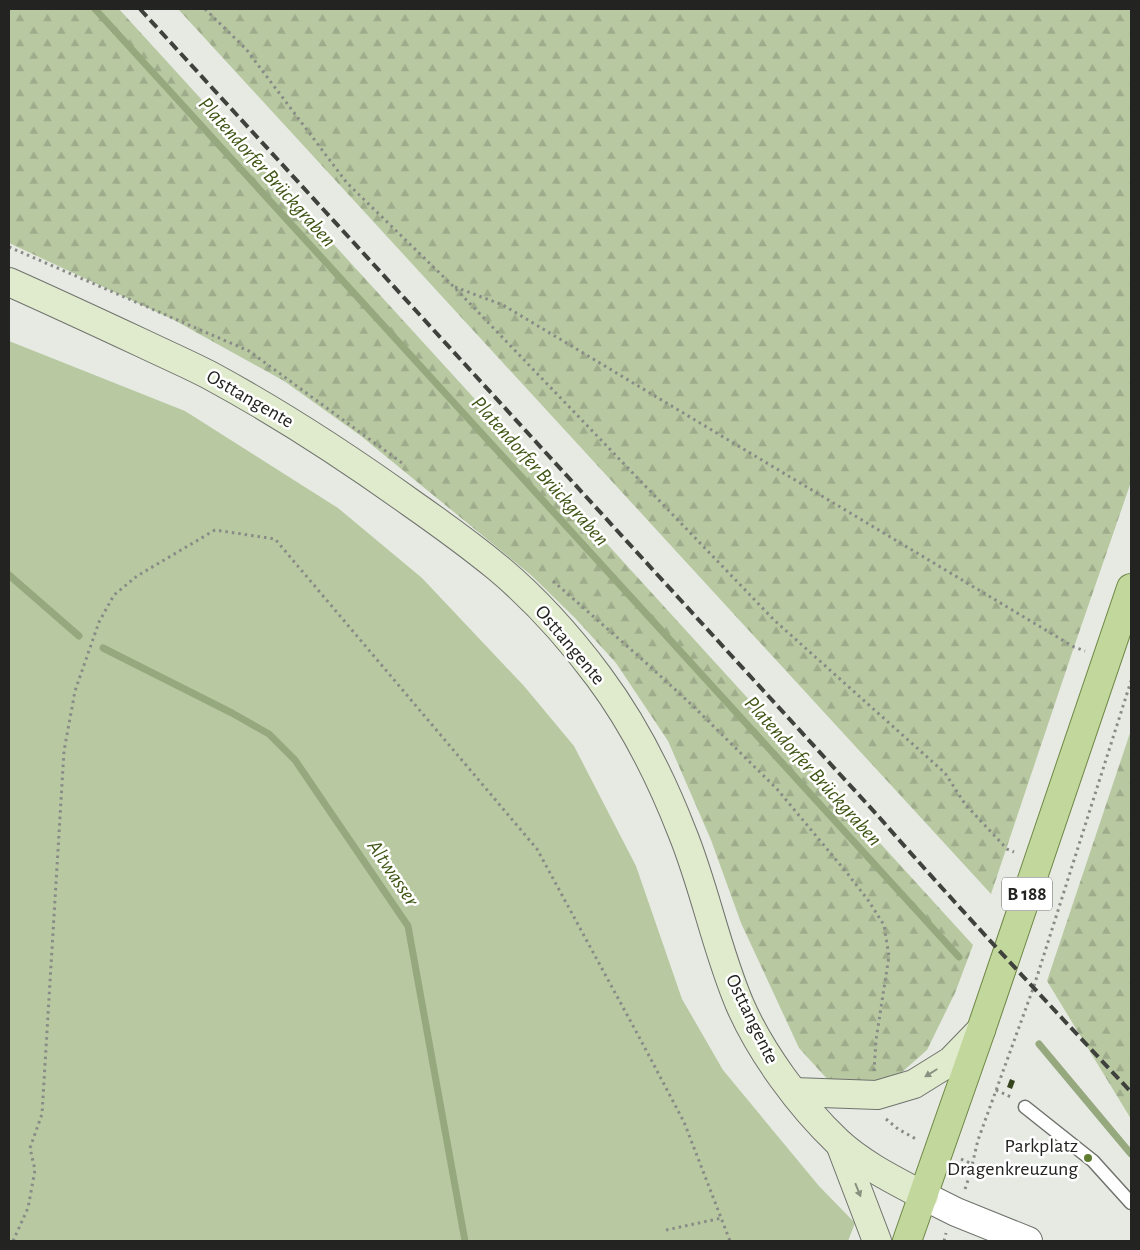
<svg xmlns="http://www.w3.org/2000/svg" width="1140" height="1250" font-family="'Alegreya Sans',sans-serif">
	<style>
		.forest { fill: url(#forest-firs) }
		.park { fill: #b8c9a2 }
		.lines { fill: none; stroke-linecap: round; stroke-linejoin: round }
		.stream { stroke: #96a87d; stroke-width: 7 }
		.building { fill: #36451e }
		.service-casing { stroke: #70736d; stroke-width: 15 }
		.tertiary-casing { stroke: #70736d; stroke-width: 30 }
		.secondary-casing { stroke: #70736d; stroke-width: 30 }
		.primary-casing { stroke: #6e8745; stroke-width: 30 }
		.path { stroke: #898b86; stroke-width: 3; stroke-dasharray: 2.5 4; stroke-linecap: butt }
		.service { stroke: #fff; stroke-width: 12 }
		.tertiary { stroke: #fff; stroke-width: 28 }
		.secondary { stroke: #e0ebcd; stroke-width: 28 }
		.primary { stroke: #c1d79b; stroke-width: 28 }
		.rail { stroke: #3f413d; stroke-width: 4; stroke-dasharray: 10 5; stroke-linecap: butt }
		.oneway { fill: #8b9180 }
		.poi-dot { fill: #607c30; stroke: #fff; stroke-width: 2 }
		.labels { text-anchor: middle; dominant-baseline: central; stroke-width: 5; stroke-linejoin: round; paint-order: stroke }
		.shield { fill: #fff; stroke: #656664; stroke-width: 1 }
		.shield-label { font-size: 19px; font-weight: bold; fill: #232421 }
		.street-label { font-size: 20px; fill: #232421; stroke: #fff }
		.poi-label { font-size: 20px; fill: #232421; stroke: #fff; text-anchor: end }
		.water-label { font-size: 21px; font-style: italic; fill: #3f5514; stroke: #fff }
	</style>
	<defs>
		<pattern id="forest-firs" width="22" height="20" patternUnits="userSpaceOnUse" patternTransform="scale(1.25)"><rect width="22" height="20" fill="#b8c9a2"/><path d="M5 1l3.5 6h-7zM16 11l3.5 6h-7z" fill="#9eac8b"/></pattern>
	</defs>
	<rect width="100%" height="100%" fill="#e7eae3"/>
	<g class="forest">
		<polygon points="9,9 119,9 973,945 955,993 927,1050 893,1080 855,1087 829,1081 799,1048 741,923 711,840 668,741 616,663 575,618 532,576 361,436 284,381 174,320 9,243"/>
		<polygon points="178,9 1131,9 1131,482 1074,647 991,894"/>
		<polygon points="1131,730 1131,1119 1047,981"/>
	</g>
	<polygon class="park" points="9,341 185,411 338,508 422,578 524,686 574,746 636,866 682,999 723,1070 819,1186 855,1223 848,1241 9,1241"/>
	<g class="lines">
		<g class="stream">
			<polyline points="95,9 959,957"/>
			<polyline points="9,575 79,636"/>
			<polyline points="103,648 232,713 269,734 295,760 408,926 465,1241"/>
			<polyline points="1039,1044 1131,1154"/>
		</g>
	</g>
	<polygon class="building" points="1010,1079 1015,1081 1012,1089 1007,1087"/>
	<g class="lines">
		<g class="service-casing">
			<polyline id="service" points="1025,1107 1093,1161 1131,1203"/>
		</g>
		<g class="tertiary-casing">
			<polyline id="tertiary" points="924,1196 956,1212 1028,1241"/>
		</g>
		<g class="secondary-casing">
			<g id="secondary">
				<path d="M9,282C54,302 99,323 144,344C167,355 190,365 211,376C281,414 347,457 411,503C441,524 470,545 498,568C535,599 570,638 599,677C634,724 661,778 682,832C705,888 716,949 740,1005C761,1053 800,1106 838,1142C863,1165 894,1180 924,1196"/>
				<polyline points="794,1092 877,1095 914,1084 951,1061 981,1030"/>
				<polyline points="840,1144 877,1241"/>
			</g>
		</g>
		<g class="primary-casing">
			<polyline id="primary" points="907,1241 981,1030 1131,588"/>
		</g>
		<g class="path">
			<polyline points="205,9 246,49 347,183 454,287 774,620 945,773 965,804 1007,849 1014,852"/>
			<polyline points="9,247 249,351 402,463"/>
			<polyline points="455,287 503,305 1074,647 1085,651"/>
			<polyline points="553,581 644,661 693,706 777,789 847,873 868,900 884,925 889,956 876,1040 874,1071"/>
			<polyline points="996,1090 1011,1097"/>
			<polyline points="886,1119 898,1129 916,1139"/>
			<polyline points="961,1159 972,1164"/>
			<path d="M965,1189C971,1173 974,1156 978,1140L1034,986L1131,681"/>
			<polyline points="666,1230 722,1218"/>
			<polyline points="13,1241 28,1208 35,1170 30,1148 42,1114 64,751 75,691 99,622 114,595 137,576 215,530 275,539 537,849 638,1035 684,1122 730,1241"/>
			<polyline points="944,1241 946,1233"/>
		</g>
		<use href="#service" class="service"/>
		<use href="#tertiary" class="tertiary"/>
		<use href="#secondary" class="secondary"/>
		<use href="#primary" class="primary"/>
		<path class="rail" d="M140,9L879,817C961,911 1046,1001 1131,1092"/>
	</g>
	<defs><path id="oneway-solid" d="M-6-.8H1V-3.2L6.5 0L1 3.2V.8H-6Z" transform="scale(1.25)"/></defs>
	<g class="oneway">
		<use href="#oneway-solid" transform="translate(931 1073) rotate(148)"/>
		<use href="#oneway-solid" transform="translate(858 1190) rotate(68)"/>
	</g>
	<circle class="poi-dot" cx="1088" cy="1158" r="5"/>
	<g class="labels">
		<rect class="shield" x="1002" y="877.5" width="50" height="33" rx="4"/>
		<g class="shield-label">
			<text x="1027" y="894">B 188</text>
		</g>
		<g class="street-label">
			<text transform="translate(250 399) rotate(30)">Osttangente</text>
			<text transform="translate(570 645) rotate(50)">Osttangente</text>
			<text transform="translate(752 1019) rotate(64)">Osttangente</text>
		</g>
		<g class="poi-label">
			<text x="1078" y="1146">Parkplatz<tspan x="1078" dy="23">Dragenkreuzung</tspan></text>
		</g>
		<g class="water-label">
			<text transform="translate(267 172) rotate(48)">Platendorfer Brückgraben</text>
			<text transform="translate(540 471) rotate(48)">Platendorfer Brückgraben</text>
			<text transform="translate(813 771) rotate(48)">Platendorfer Brückgraben</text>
			<text transform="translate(393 873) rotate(56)">Altwasser</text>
		</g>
	</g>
	<rect width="1140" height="1250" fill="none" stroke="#232421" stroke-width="20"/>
</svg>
